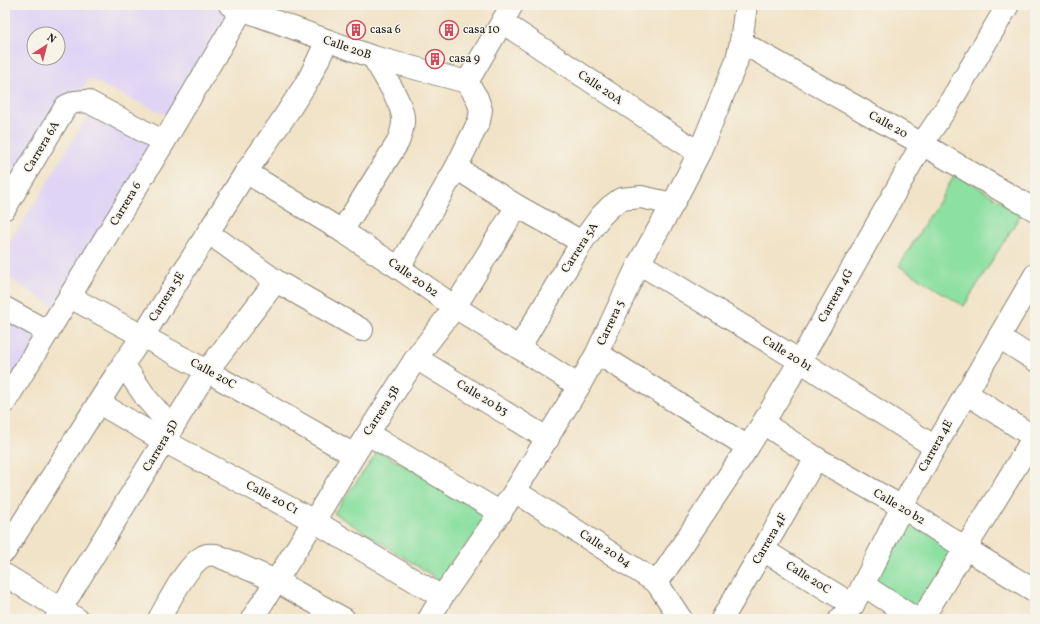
<svg xmlns="http://www.w3.org/2000/svg" width="1040" height="624" font-family="Vollkorn,serif">
	<style>
		.built { fill: #dfd4f5; fill-rule: evenodd }
		.green { fill: #8ce0a1; stroke: #547e5e }
		.lines { fill: none; stroke-linecap: round; stroke-linejoin: round }
		.minor-casing { stroke: #868072; stroke-width: 24 }
		.minor { stroke: #fff; stroke-width: 22 }
		.labels { text-anchor: middle; dominant-baseline: central; stroke-width: 3; stroke-linejoin: round; paint-order: stroke }
		.poi-label { font-size: 12px; fill: #1c1c1c; stroke: #f7f3e8; text-anchor: start }
		.street-label { font-size: 12px; fill: #1c1c1c; stroke: #f7f3e8 }
	</style>
	<rect width="100%" height="100%" fill="#f7f3e8"/>
	<filter id="ink" filterUnits="userSpaceOnUse"><feTurbulence type="fractalNoise" baseFrequency=".025" numOctaves="2"/><feDisplacementMap in="SourceGraphic" scale="8" xChannelSelector="R" yChannelSelector="G"/><feConvolveMatrix kernelMatrix="1 2 1 2 8 2 1 2 1" color-interpolation-filters="sRGB"/></filter>
	<filter id="wash" filterUnits="userSpaceOnUse"><feTurbulence type="fractalNoise" baseFrequency=".012" numOctaves="4" result="noise"/><feDisplacementMap in="SourceGraphic" scale="16" xChannelSelector="R" yChannelSelector="G"/><feGaussianBlur stdDeviation="0.9" result="paint"/><feColorMatrix in="noise" values="0 0 0 0 0 0 0 0 0 0 0 0 0 0 0 0 0 1.4 0 .05"/><feComposite in="paint" operator="in"/></filter>
	<g filter="url(#wash)">
		<rect width="100%" height="100%" fill="#f1e3c7"/>
		<g class="built">
			<path d="M5,5H227L236,8L168,116L90,79H89L5,211ZM34,34H58V58H34Z"/>
			<polygon points="98,98 165,132 55,307 25,288 5,275 5,249 35,203"/>
			<polygon points="5,302 42,328 5,411"/>
		</g>
		<g class="green">
			<polygon points="956,173 1021,214 964,306 899,266"/>
			<polygon points="376,450 492,513 444,583 334,513 375,456"/>
			<polygon points="908,521 958,551 919,615 872,585"/>
		</g>
	</g>
	<g filter="url(#ink)">
		<g class="lines">
			<g class="minor-casing">
				<g id="minor">
					<polyline points="230,5 373,57 467,82"/>
					<polyline points="502,22 699,153"/>
					<polyline points="741,42 922,144 1035,210"/>
					<polyline points="467,82 512,5"/>
					<polyline points="456,168 517,206 582,242"/>
					<polyline points="246,172 342,231 399,268 455,307 579,386"/>
					<polyline points="5,208 66,106 75,102 87,101 164,142"/>
					<path d="M342,231L398,142C401,134 404,125 403,117C401,100 382,72 373,57"/>
					<polyline points="220,241 276,281 362,330"/>
					<polyline points="639,263 800,361 935,447"/>
					<polyline points="399,268 456,168 479,121 481,110 477,98 467,82"/>
					<polyline points="70,297 207,371 354,455"/>
					<polyline points="5,308 48,332"/>
					<polyline points="999,337 1035,360"/>
					<polyline points="519,348 582,242 601,216 610,207 621,199 641,197 673,204"/>
					<polyline points="597,353 748,447"/>
					<polyline points="416,358 548,439"/>
					<polyline points="123,364 147,399 172,428"/>
					<polyline points="966,393 1035,438"/>
					<polyline points="5,402 164,142 245,5"/>
					<polyline points="99,403 164,441 314,521 442,597"/>
					<polyline points="763,423 816,458 902,507 965,548 1035,591"/>
					<polyline points="368,434 501,513"/>
					<polyline points="515,491 657,583 681,619"/>
					<polyline points="763,550 853,605"/>
					<polyline points="5,551 123,364 143,336 246,172 283,119 309,79 327,41"/>
					<polyline points="5,575 77,619"/>
					<polyline points="657,583 748,447 763,423 800,361 922,144 949,104 1008,5"/>
					<polyline points="862,587 868,588 916,619"/>
					<polyline points="56,619 60,610 207,371 276,281"/>
					<path d="M159,619C169,602 187,564 204,556C208,554 212,555 216,555L276,581L344,619"/>
					<polyline points="252,619 314,521 354,455 416,358 455,307 517,206"/>
					<polyline points="429,619 442,597 515,491 579,386 597,353 639,263 673,204 699,153 736,63 741,42 746,5"/>
					<polyline points="722,619 763,550 816,458"/>
					<polyline points="840,619 853,605 902,507 935,447 1035,275"/>
					<polyline points="922,619 1034,437"/>
				</g>
			</g>
			<use href="#minor" class="minor"/>
		</g>
	</g>
	<defs>
		<g id="building-ring" transform="scale(1)"><circle r="9.5" fill="#f7f3e8" stroke="#d1495b" stroke-width="1.5"/><path d="M-4-6H4V6H1V3H-1V6H-4ZM-2.5-4.3h1.7v1.8h-1.7ZM.8-4.3h1.7v1.8H.8ZM-2.5-1h1.7V.8h-1.7ZM.8-1h1.7V.8H.8Z" fill="#d1495b"/></g>
	</defs>
	<g fill-rule="evenodd">
		<use href="#building-ring" x="356" y="30"/>
		<use href="#building-ring" x="449" y="30"/>
		<use href="#building-ring" x="435" y="59"/>
	</g>
	<g class="labels">
		<g class="poi-label">
			<text x="370" y="30">casa 6</text>
			<text x="463" y="30">casa 10</text>
			<text x="449" y="59">casa 9</text>
		</g>
		<g class="street-label">
			<text transform="translate(347 48) rotate(19)">Calle 20B</text>
			<text transform="translate(600 88) rotate(34)">Calle 20A</text>
			<text transform="translate(888 125) rotate(29)">Calle 20</text>
			<text transform="translate(42 147) rotate(-59)">Carrera 6A</text>
			<text transform="translate(126 204) rotate(-59)">Carrera 6</text>
			<text transform="translate(580 248) rotate(-57)">Carrera 5A</text>
			<text transform="translate(413 278) rotate(35)">Calle 20 b2</text>
			<text transform="translate(836 296) rotate(-61)">Carrera 4G</text>
			<text transform="translate(167 297) rotate(-58)">Carrera 5E</text>
			<text transform="translate(611 323) rotate(-65)">Carrera 5</text>
			<text transform="translate(787 354) rotate(32)">Calle 20 b1</text>
			<text transform="translate(213 374) rotate(29)">Calle 20C</text>
			<text transform="translate(482 398) rotate(31)">Calle 20 b3</text>
			<text transform="translate(382 411) rotate(-57)">Carrera 5B</text>
			<text transform="translate(161 446) rotate(-59)">Carrera 5D</text>
			<text transform="translate(936 446) rotate(-61)">Carrera 4E</text>
			<text transform="translate(272 498) rotate(28)">Calle 20 C1</text>
			<text transform="translate(899 507) rotate(31)">Calle 20 b2</text>
			<text transform="translate(770 539) rotate(-60)">Carrera 4F</text>
			<text transform="translate(605 549) rotate(33)">Calle 20 b4</text>
			<text transform="translate(808 578) rotate(32)">Calle 20C</text>
		</g>
	</g>
	<rect width="1040" height="624" fill="none" stroke="#f7f3e8" stroke-width="20"/>
	<g transform="translate(46 46) rotate(36)"><circle r="19" fill="#f7f3e8" stroke="#9f9d96"/>
	<path d="M0-3L7 15L0 10L-7 15Z" fill="#d1495b"/>
	<text y="-6" font-size="11" font-weight="bold" text-anchor="middle" fill="#1c1c1c">N</text>
	</g>
</svg>
